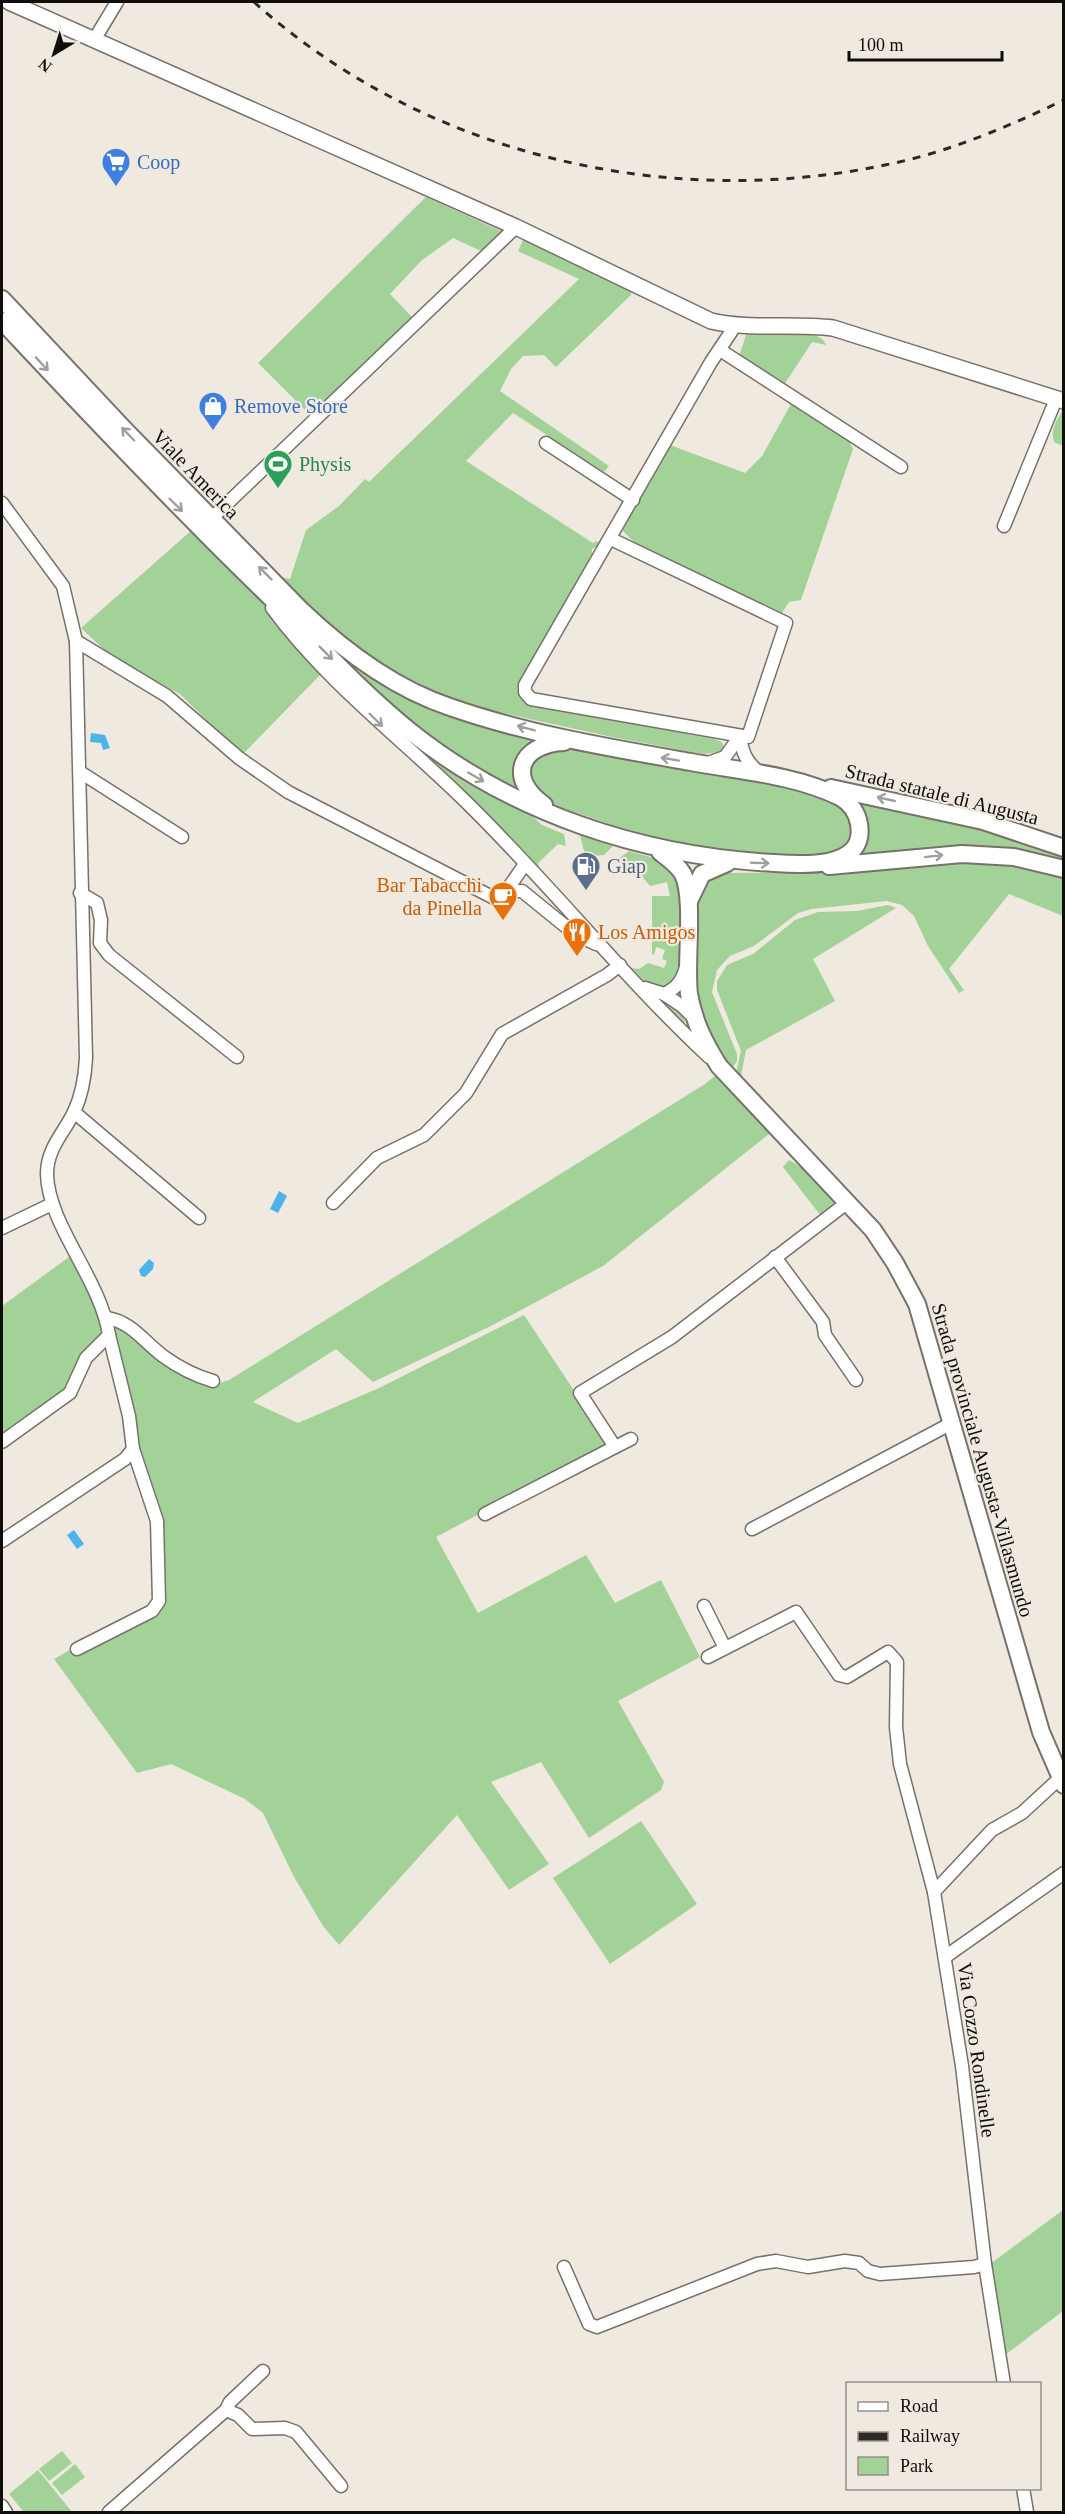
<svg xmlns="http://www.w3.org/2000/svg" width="1065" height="2514" font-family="'Times New Roman',serif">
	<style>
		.green { fill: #a3d299 }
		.water { fill: #4db4e9 }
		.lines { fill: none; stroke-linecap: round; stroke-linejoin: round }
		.minor-casing { stroke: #76716a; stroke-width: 15 }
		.tertiary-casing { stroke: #76716a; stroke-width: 18 }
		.secondary-casing { stroke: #76716a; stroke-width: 20 }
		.minor { stroke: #fff; stroke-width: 12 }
		.tertiary { stroke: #fff; stroke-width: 15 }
		.secondary { stroke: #fff; stroke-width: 16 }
		.rail { stroke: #2d2a26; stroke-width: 3; stroke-dasharray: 8 8; stroke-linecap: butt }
		.oneway { stroke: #9f9f9d }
		.labels { text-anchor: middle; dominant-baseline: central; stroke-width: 4.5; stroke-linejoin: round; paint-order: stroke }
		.shop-label { font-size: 20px; fill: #366cbe; stroke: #efe9e0; text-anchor: start }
		.leisure-label { font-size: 20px; fill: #27864d; stroke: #efe9e0; text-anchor: start }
		.street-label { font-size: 20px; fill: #100e0b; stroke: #efe9e0 }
		.service-label { font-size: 20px; fill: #4e5e75; stroke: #efe9e0; text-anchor: start }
		.food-label { font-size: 20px; fill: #c56008; stroke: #efe9e0; text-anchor: end }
	</style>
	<rect width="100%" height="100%" fill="#efe9e0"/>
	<g class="green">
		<polygon points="426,197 503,232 483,252 453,238 422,260 390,294 413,318 311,416 258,363"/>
		<polygon points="523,240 528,240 631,290 631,295 556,367 544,355 523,356 511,369 500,391 609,466 604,472 513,413 466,461 593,543 596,541 601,544 592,549 592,559 517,689 521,699 531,705 714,739 722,742 724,746 720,752 703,754 612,737 470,706 437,693 386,666 325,623 278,577 290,579 306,530 339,506 365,479 369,482 579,279 522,253 518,251"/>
		<path d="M747,332C764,332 820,326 826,345L812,342L784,385L739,356Z"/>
		<polygon points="791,404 848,439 853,449 801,600 789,602 782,613 637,545 622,530 670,445 745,473 762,456"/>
		<path d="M1063,411V446L1054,442C1050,431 1056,419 1063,411Z"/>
		<polygon points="193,529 265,603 322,673 242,755 180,694 113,658 81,628"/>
		<polygon points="294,631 418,746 466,780 529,813 542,825 564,834 566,846 558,844 538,863 540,872"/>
		<path d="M346,662L392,688L536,738L520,790C451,766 397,712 346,662Z"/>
		<path d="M572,747L829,797L852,816C852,826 854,839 846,846C835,855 815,854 801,854C726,856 656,841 586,816C572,811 550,805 540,795C529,785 530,776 529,762L538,753Z"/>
		<polygon points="856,802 953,817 1063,855 1064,863 855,858"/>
		<polygon points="580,835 613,846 604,855 592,856 584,851"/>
		<path d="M629,851C645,856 663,858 674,871C684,882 682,963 676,976C673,983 668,986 661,987L646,983L632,968L639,969L648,963L664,968L667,961L662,959L665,950L656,947L654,955L652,954V896H670L667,882L650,886L633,866L618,859Z"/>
		<path d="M968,860L1027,866L1063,876V916L1009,894L949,969L964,990L959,993L928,946L914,916L902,905L887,901L812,909L798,913L754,946L730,956L717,970L712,992L737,1054V1061L731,1070C688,1012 696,965 697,897L702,883L723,873L856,872Z"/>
		<polygon points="888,905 896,908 813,959 835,1001 746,1050 740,1081 736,1073 741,1051 717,990 717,981 727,965 753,954 795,920 818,912 857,911"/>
		<polygon points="662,998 682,1012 685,1022 683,1023 660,1001"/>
		<polygon points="717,1074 769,1131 769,1134 603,1266 491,1326 373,1382 336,1349 253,1402 298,1423 379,1388 524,1315 610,1445 436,1537 478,1613 586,1555 615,1603 661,1580 700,1657 618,1701 664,1782 661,1790 589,1838 541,1762 491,1782 549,1864 509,1890 457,1815 339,1945 323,1926 293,1875 263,1813 245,1799 171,1764 137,1773 54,1659 70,1650 76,1655 153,1616 163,1602 165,1554 162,1523 141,1460 112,1323 216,1384 229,1380 705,1084"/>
		<polygon points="789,1160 809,1172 835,1200 832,1208 821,1216 783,1167"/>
		<polygon points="73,1254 104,1328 102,1336 69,1388 2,1437 2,1306"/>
		<polygon points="641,1821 697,1904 610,1964 553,1878"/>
		<polygon points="1063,2210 1063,2311 1005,2355 990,2264"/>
		<polygon points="62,2451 72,2463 49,2481 39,2469"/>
		<polygon points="75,2464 85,2477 62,2495 52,2483"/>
		<polygon points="38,2470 72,2512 24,2512 9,2494"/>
	</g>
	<g class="water">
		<polygon points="91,733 105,735 110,748 103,750 101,743 90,742"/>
		<polygon points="279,1191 287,1196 278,1213 270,1209"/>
		<polygon points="149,1259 154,1263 153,1269 145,1277 141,1276 139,1270"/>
		<polygon points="74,1530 84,1544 77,1549 67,1535"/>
	</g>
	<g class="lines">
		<g class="minor-casing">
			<g id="minor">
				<polyline points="94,40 117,2"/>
				<polyline points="720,350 901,467"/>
				<polyline points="546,443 633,500"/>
				<path d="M2,503L63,586L76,641L86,1058C85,1077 82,1095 74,1112C64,1133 47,1148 47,1174C48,1225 101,1280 109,1335L86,1358L70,1393L2,1442"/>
				<polyline points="211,519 516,227"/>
				<polyline points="1004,526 1056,399"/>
				<polyline points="611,539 786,623 748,737 531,699 525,692 525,685 711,362 735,326"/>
				<path d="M272,608C325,680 397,735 461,797C547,880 622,976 709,1057"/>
				<polyline points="76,641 167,696 239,758 288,792 496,899 502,897 525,864"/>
				<path d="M740,736C742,753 747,763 760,773"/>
				<polyline points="705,764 725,757 740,736"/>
				<polyline points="80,772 182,837"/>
				<polyline points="80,893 97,903 101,920 100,943 109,955 237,1057"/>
				<polyline points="503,896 511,891 522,891 575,934 596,944"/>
				<path d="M645,988L664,994C677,988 682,981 686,967"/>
				<polyline points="664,994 682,1006 693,1017"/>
				<polyline points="74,1112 199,1218"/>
				<polyline points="333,1203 377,1158 424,1135 466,1093 502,1034 607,975 620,965"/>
				<polyline points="2,1228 52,1204"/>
				<polyline points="775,1257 823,1322 825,1335 856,1380"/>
				<path d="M107,1318C132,1322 144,1342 163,1356C178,1367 196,1376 213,1381"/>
				<polyline points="615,1447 631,1439"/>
				<polyline points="485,1514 615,1447 580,1393 672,1337 848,1202"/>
				<polyline points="752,1529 952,1423"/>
				<polyline points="2,1541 125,1459 133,1449 129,1416 109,1335"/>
				<polyline points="704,1606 725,1648"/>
				<polyline points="77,1649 152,1611 159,1601 157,1521 133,1449"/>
				<polyline points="708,1657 796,1612 839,1675 847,1677 888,1652 897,1662 896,1727 900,1764 934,1892"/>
				<polyline points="945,1957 1064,1873"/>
				<polyline points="564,2267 589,2324 597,2327 757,2264 776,2261 808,2267 845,2261 859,2263 868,2271 880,2274 974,2267 985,2264"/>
				<polyline points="1004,2384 985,2264 962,2066 934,1892 992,1830 1022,1813 1060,1778"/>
				<polyline points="226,2410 238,2415 252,2429 285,2428 296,2432 341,2486"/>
				<polyline points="1023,2488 1027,2512"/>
				<polyline points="2,2506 6,2512"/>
				<polyline points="109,2512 226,2410 230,2402 263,2371"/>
			</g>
		</g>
		<g class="tertiary-casing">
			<path id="tertiary" d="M9,2L516,227L711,321C751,330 792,323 833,328L1064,401"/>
		</g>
		<g class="secondary-casing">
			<g id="secondary">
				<path d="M2,299L123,428L301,610C344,651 393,688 450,707C527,734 611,748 691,762C740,771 795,775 840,797C850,803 857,812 859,824C867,870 801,865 774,863C643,856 514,814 411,732C360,691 316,642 269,596C177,507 89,414 2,321"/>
				<polyline points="831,788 983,821 1064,848"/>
				<path d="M544,805C506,778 520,744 564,742"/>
				<path d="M660,852C669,859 677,864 683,874C695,899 685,963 689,994C694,1022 704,1042 719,1066L873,1230L895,1263L917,1304L1041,1732L1064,1785"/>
				<polyline points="829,866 962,854 1014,857 1064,869"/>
				<polyline points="689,901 702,874 727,863"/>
			</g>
		</g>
		<use href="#minor" class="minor"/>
		<use href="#tertiary" class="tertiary"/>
		<use href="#secondary" class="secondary"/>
		<path class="rail" d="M254,2C423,154 664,211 885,165C947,153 1007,127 1064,100"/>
	</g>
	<defs><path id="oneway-shaft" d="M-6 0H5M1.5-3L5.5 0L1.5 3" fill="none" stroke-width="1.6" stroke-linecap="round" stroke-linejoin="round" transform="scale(1.5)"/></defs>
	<g class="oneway">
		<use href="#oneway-shaft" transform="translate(42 364) rotate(47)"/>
		<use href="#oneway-shaft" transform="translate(128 434) rotate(-134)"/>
		<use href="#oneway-shaft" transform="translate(176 505) rotate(44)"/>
		<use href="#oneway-shaft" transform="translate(265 573) rotate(-135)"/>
		<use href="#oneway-shaft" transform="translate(326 653) rotate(45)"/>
		<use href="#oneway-shaft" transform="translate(376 720) rotate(44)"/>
		<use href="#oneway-shaft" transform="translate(526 728) rotate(-165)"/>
		<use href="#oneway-shaft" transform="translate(670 759) rotate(-170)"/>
		<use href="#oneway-shaft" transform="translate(476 777) rotate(30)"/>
		<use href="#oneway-shaft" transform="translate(886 799) rotate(-167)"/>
		<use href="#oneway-shaft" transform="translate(934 856) rotate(-7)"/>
		<use href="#oneway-shaft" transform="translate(760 863) rotate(2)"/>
	</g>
	<defs>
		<g id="supermarket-pin" transform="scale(1.5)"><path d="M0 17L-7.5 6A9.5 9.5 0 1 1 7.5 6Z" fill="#3f7fe0" stroke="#efe9e0"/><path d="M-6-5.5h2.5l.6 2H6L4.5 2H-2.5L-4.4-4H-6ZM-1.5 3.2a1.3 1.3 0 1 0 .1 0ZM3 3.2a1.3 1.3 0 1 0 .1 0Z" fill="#fff"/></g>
		<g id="shop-pin" transform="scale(1.5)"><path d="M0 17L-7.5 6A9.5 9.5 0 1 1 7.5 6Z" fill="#3f7fe0" stroke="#efe9e0"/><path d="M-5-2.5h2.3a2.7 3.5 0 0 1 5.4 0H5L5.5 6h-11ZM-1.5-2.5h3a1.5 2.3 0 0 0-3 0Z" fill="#fff"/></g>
		<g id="stadium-pin" transform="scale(1.5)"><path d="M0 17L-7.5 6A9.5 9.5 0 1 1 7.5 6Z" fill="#2e9e5b" stroke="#efe9e0"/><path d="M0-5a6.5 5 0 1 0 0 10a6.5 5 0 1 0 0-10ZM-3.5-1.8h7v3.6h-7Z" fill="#fff"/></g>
		<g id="fuel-pin" transform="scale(1.5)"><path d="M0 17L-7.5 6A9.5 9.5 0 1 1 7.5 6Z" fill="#5c6f8a" stroke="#efe9e0"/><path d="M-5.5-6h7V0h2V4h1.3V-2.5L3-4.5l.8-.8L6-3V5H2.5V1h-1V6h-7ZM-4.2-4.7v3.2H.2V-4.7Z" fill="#fff"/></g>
		<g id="cafe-pin" transform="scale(1.5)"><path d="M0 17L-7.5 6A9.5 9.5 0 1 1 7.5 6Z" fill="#e8710a" stroke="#efe9e0"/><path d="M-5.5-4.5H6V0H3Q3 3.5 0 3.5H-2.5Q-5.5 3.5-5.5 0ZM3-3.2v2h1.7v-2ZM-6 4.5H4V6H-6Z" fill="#fff"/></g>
		<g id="restaurant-pin" transform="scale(1.5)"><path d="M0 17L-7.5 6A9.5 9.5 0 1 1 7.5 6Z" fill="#e8710a" stroke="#efe9e0"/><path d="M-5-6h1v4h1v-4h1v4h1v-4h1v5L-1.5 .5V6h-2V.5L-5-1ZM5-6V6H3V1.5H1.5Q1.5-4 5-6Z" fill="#fff"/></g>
	</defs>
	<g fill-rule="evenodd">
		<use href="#supermarket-pin" x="116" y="162"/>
		<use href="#shop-pin" x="213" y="406"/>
		<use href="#stadium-pin" x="278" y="464"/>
		<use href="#fuel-pin" x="586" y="866"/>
		<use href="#cafe-pin" x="503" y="896"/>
		<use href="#restaurant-pin" x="577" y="932"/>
	</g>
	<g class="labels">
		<g class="shop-label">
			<text x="137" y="162">Coop</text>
			<text x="234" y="406">Remove Store</text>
		</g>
		<g class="leisure-label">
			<text x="299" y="464">Physis</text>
		</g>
		<g class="street-label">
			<text transform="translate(196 474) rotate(46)">Viale America</text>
			<text transform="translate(942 794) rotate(14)">Strada statale di Augusta</text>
			<text transform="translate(983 1460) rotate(74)">Strada provinciale Augusta-Villasmundo</text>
			<text transform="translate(977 2050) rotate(82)">Via Cozzo Rondinelle</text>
		</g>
		<g class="service-label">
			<text x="607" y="866">Giap</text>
		</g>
		<g class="food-label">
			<text x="482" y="885">Bar Tabacchi<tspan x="482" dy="23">da Pinella</tspan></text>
			<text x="598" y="932" text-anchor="start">Los Amigos</text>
		</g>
	</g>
	<rect width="1065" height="2514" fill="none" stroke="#100e0b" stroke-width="6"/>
	<rect x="846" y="2382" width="195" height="108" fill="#efe9e0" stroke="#96918b" stroke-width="1.5"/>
	<rect x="858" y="2402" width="30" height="9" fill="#ffffff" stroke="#96918b" stroke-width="1.5"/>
	<text x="900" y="2412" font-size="18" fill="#100e0b">Road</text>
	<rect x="858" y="2432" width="30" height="9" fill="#2d2a26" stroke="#96918b" stroke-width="1.5"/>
	<text x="900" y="2442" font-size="18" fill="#100e0b">Railway</text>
	<rect x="858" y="2457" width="30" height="18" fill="#a3d299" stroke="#96918b" stroke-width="1.5"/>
	<text x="900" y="2472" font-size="18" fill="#100e0b">Park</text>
	<g transform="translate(54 54) rotate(218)" stroke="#efe9e0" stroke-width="4.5" paint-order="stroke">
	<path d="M0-4.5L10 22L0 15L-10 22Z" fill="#100e0b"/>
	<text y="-9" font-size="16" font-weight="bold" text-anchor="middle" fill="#100e0b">N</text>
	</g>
	<path d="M849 51v9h153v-9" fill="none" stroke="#100e0b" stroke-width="3"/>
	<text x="858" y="51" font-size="18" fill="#100e0b" stroke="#efe9e0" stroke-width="4.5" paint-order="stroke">100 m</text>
</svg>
